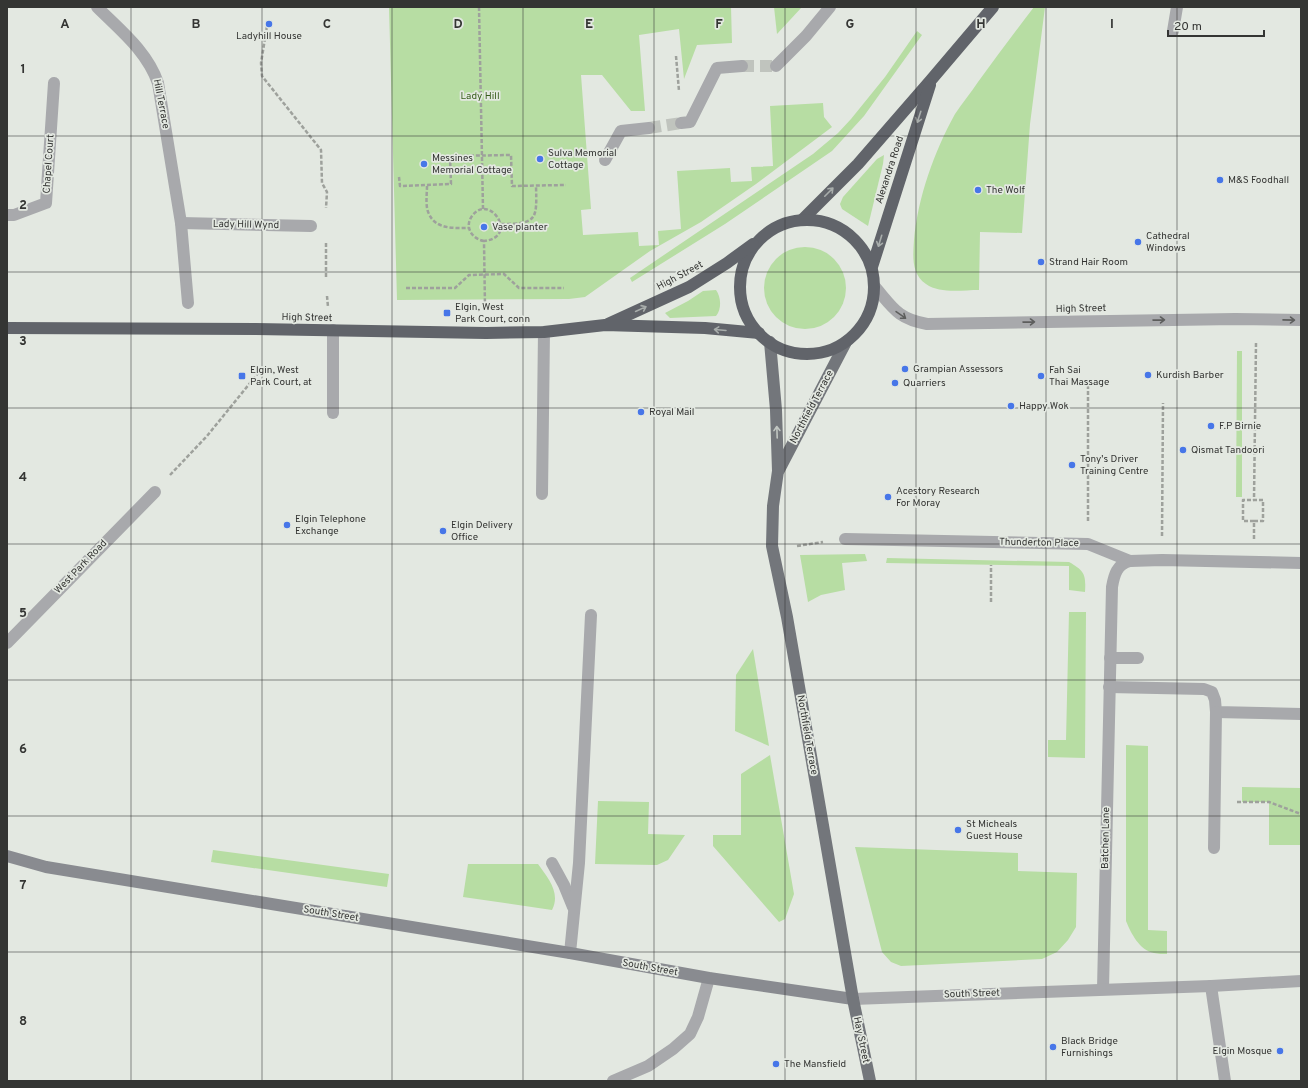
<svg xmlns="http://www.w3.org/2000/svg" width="1308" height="1088" font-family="Overpass,sans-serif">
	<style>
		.green { fill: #b7dda3 }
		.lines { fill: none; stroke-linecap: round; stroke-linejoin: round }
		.street-tunnel { stroke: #c0c4be; stroke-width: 12; stroke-dasharray: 12 6; stroke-linecap: butt }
		.path { stroke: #9ea19c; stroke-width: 2.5; stroke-dasharray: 4 2; stroke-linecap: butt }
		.lane { stroke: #a8a9ac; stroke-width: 12 }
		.street { stroke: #a8a9ac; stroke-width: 12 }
		.secondary { stroke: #898b90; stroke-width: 12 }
		.primary { stroke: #73767b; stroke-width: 12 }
		.highway { stroke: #61646a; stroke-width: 12 }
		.oneway { stroke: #a8adab }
		.oneway2 { stroke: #5d5e5d }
		.oneway3 { stroke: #c1c6c2 }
		.grid { fill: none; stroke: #343533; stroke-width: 1; stroke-opacity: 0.55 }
		.poi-dot { fill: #4776e8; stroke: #e3e8e1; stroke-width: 1.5 }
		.labels { text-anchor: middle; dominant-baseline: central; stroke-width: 3.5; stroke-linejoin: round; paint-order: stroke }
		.poi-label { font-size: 10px; fill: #343533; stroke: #e3e8e1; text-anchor: start }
		.park-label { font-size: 10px; fill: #375d1c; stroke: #e3e8e1 }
		.street-label { font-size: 10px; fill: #343533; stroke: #e3e8e1 }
		.grid-label { font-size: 13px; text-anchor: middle; font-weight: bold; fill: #343533; stroke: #e3e8e1; stroke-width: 3.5; stroke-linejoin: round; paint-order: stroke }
	</style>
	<rect width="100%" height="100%" fill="#e3e8e1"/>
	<g class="green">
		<polygon points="389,7 731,7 732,43 697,45 684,79 679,29 639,35 645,111 631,111 602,75 581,75 591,209 581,210 583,235 638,232 639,246 659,245 658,231 681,229 677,171 730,168 731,182 752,181 751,167 773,166 770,106 823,103 824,117 832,127 756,184 701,222 650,251 585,297 569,299 397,300"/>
		<polygon points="774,7 802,7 777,34"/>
		<path d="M1034,7H1045L1030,124L1022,233L980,232L979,290C962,290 940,294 926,284C911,274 913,256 914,240C918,197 934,152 955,114C962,103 971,93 978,82C996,57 1015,32 1034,7Z"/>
		<polygon points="917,31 922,35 864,116 832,151 725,224 632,282 630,278 813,154 838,133 851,119 885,77"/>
		<polygon points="884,155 883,164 868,226 842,209 840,204 843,197 877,159"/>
		<circle cx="805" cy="288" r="41"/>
		<path d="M716,290C721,297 722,309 716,316L670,318L665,313L688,301L703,291Z"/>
		<polygon points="1237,351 1242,351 1242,497 1236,497"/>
		<polygon points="865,554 867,561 842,563 845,590 821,595 808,602 800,555"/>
		<path d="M887,558L1069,562C1085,571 1086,575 1085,592L1069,590V566L886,563Z"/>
		<polygon points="1069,612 1086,612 1085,758 1048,757 1048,740 1066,740"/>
		<polygon points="753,649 769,746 735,731 736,675"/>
		<path d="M1126,745L1148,746V930L1167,931V954C1163,954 1158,954 1154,953C1139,950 1131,933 1126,921Z"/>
		<polygon points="770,755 794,894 785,919 779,922 713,846 713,835 741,835 741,774"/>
		<polygon points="1242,787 1301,788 1301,845 1269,845 1269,802 1242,802"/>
		<polygon points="598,801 649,802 648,834 685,835 668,860 657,865 595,864"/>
		<polygon points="855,847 1018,853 1018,871 1077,873 1076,927 1068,940 1057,952 1042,959 901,966 891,962 882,952"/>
		<polygon points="213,850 389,874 387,887 211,862"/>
		<path d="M468,864H538C548,878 561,893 552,910L463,897Z"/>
	</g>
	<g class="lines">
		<g class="street-tunnel">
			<polyline points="742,66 776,66"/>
			<polyline points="649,128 681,123"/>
		</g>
		<g class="path">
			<polyline points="479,7 483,209"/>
			<polyline points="267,26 261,63 262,76 321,150 322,183 327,192 326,208"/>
			<polyline points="676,56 679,91"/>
			<polyline points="399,177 400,186 451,184 450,156 511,155 512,186 566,185"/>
			<path d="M427,186C427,194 425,207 429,214C436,230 456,228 469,228"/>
			<path d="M501,224C537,224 537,220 536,186"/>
			<path d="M484,241C472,239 464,227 472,216C489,192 520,237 484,241L485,307"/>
			<polyline points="326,243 326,277"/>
			<polyline points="406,288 455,288 469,275 504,274 519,288 564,288"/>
			<polyline points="327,296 328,307"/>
			<polyline points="170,475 207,436 259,372"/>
			<polyline points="1088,521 1088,382"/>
			<polyline points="1254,521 1243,521 1243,500 1254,500"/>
			<polyline points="1162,536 1163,403"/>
			<polyline points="1254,539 1254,521 1263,521 1263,500 1254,500 1256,343"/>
			<polyline points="797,546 823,542"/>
			<polyline points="991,602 991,565"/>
			<polyline points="1237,802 1269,802 1301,814"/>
		</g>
		<g class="lane">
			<polyline points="1173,31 1177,7"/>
			<polyline points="333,413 333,330"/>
			<polyline points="542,494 544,332"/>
			<polyline points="1110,658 1138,658"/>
			<polyline points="552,863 564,885 573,907"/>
			<polyline points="570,953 579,863 591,615"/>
		</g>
		<g class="street">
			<path d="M97,7C120,30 147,51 158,83L181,223L188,303"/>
			<polyline points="776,66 806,36 830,7"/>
			<polyline points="681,123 690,122 717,68 742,66"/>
			<polyline points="605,160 621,131 649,128"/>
			<polyline points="7,215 14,215 46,203 54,83"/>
			<polyline points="181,223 311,226"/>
			<path d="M875,287C893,308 898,319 927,324L1235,319L1301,320"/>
			<polyline points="845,539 1088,544 1130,561 1162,560 1301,563"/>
			<polyline points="7,643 155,492"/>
			<polyline points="1109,687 1204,689 1212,692 1215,700 1216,712 1301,714"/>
			<polyline points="1214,848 1216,712"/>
			<polyline points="1211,986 1225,1081"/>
			<path d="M1103,989L1112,587C1114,575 1117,564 1130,561"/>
			<polyline points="853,999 1211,986 1301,981"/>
			<polyline points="613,1081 648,1066 673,1049 690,1034 698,1017 709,978"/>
		</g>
		<polyline class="secondary" points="7,856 46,867 570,953 709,978 853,999"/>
		<g class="primary">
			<polyline points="770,342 776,410 778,471 773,506 772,546 787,617 853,999 870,1081"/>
			<polyline points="779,470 846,342"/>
		</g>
		<g class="highway">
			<polyline points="802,220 858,164 931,80 993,7"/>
			<circle cx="807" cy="287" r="67"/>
			<polyline points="872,267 930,85"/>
			<polyline points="608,324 689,287 727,263 753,244"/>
			<polyline points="7,328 256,329 486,333 544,332 605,325 705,328 759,333"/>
		</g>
	</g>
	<defs><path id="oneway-shaft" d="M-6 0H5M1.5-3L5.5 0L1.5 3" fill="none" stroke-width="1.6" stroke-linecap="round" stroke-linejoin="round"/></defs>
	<g class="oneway">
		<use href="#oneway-shaft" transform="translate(919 117) rotate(108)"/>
		<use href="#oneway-shaft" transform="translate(829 192) rotate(-45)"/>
		<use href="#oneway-shaft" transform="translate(880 241) rotate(107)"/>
		<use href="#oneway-shaft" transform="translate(641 309) rotate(-25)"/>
		<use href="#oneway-shaft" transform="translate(720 330) rotate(-175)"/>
	</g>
	<g class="oneway2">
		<use href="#oneway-shaft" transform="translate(901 315) rotate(35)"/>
		<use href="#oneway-shaft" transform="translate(1159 320) rotate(-1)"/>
		<use href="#oneway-shaft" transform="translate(1289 320) rotate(1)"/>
		<use href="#oneway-shaft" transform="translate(1029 322) rotate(-1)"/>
	</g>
	<use class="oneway3" href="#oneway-shaft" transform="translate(777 432) rotate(-92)"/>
	<path class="grid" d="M131,7V1081M262,7V1081M392,7V1081M523,7V1081M654,7V1081M785,7V1081M916,7V1081M1046,7V1081M1177,7V1081M7,136H1301M7,272H1301M7,408H1301M7,544H1301M7,680H1301M7,816H1301M7,952H1301"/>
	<g class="poi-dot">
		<circle cx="269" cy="24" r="4"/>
		<circle cx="540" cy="159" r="4"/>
		<circle cx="424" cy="164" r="4"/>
		<circle cx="1220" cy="180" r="4"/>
		<circle cx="978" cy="190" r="4"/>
		<circle cx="484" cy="227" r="4"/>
		<circle cx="1138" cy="242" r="4"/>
		<circle cx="1041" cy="262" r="4"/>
		<rect x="443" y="309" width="8" height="8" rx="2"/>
		<circle cx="905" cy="369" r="4"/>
		<circle cx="1148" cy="375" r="4"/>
		<rect x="238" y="372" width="8" height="8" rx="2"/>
		<circle cx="1041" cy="376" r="4"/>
		<circle cx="895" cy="383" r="4"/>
		<circle cx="1011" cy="406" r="4"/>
		<circle cx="641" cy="412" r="4"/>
		<circle cx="1211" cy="426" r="4"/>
		<circle cx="1183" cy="450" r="4"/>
		<circle cx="1072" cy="465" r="4"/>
		<circle cx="888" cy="497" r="4"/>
		<circle cx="287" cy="525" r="4"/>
		<circle cx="443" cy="531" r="4"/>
		<circle cx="958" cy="830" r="4"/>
		<circle cx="1053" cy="1047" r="4"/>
		<circle cx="1280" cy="1051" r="4"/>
		<circle cx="776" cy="1064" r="4"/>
	</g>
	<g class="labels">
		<g class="poi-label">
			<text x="269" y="36" text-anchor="middle">Ladyhill House</text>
			<text x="548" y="153">Sulva Memorial<tspan x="548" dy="12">Cottage</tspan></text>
			<text x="432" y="158">Messines<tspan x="432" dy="12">Memorial Cottage</tspan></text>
			<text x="1228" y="180">M&amp;S Foodhall</text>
			<text x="986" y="190">The Wolf</text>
			<text x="492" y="227">Vase planter</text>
			<text x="1146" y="236">Cathedral<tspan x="1146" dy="12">Windows</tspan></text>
			<text x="1049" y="262">Strand Hair Room</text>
			<text x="455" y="307">Elgin, West<tspan x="455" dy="12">Park Court, conn</tspan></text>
			<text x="913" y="369">Grampian Assessors</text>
			<text x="250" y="370">Elgin, West<tspan x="250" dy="12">Park Court, at</tspan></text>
			<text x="1049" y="370">Fah Sai<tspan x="1049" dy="12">Thai Massage</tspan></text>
			<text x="1156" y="375">Kurdish Barber</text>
			<text x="903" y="383">Quarriers</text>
			<text x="1019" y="406">Happy Wok</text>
			<text x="649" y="412">Royal Mail</text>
			<text x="1219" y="426">F.P Birnie</text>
			<text x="1191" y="450">Qismat Tandoori</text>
			<text x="1080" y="459">Tony's Driver<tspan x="1080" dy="12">Training Centre</tspan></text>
			<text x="896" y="491">Acestory Research<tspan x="896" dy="12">For Moray</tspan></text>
			<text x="295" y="519">Elgin Telephone<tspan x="295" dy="12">Exchange</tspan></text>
			<text x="451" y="525">Elgin Delivery<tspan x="451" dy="12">Office</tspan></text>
			<text x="966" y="824">St Micheals<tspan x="966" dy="12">Guest House</tspan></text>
			<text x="1061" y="1041">Black Bridge<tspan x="1061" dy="12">Furnishings</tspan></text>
			<text x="1272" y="1051" text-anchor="end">Elgin Mosque</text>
			<text x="784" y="1064">The Mansfield</text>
		</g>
		<g class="park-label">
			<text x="480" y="96">Lady Hill</text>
		</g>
		<g class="street-label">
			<text transform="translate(161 104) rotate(79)">Hill Terrace</text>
			<text transform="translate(49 164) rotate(-86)">Chapel Court</text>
			<text transform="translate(890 170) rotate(-72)">Alexandra Road</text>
			<text transform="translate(246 225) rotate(1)">Lady Hill Wynd</text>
			<text transform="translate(680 276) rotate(-28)">High Street</text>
			<text transform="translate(1081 309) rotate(-1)">High Street</text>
			<text transform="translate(307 318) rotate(1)">High Street</text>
			<text transform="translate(812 407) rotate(-62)">Northfield Terrace</text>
			<text transform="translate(1039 543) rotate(1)">Thunderton Place</text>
			<text transform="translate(81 567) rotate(-46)">West Park Road</text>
			<text transform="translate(807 735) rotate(80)">Northfield Terrace</text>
			<text transform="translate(1106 838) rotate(-89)">Batchen Lane</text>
			<text transform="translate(331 914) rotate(9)">South Street</text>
			<text transform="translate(650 968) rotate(10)">South Street</text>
			<text transform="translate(972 994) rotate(-2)">South Street</text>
			<text transform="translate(861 1040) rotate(78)">Hay Street</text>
		</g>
	</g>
	<g class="grid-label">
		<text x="65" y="28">A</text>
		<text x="196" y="28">B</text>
		<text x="327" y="28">C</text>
		<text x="458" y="28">D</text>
		<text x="589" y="28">E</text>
		<text x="719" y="28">F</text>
		<text x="850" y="28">G</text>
		<text x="981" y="28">H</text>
		<text x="1112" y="28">I</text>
		<text x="23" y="73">1</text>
		<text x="23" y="209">2</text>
		<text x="23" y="345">3</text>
		<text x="23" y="481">4</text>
		<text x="23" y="617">5</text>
		<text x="23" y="753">6</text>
		<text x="23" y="889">7</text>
		<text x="23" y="1025">8</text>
	</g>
	<rect width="1308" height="1088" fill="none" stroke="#343533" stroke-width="16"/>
	<path d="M1168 30v6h96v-6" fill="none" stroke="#343533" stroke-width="2"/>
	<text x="1174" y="30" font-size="12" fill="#343533" stroke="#e3e8e1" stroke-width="3" paint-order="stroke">20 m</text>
</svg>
